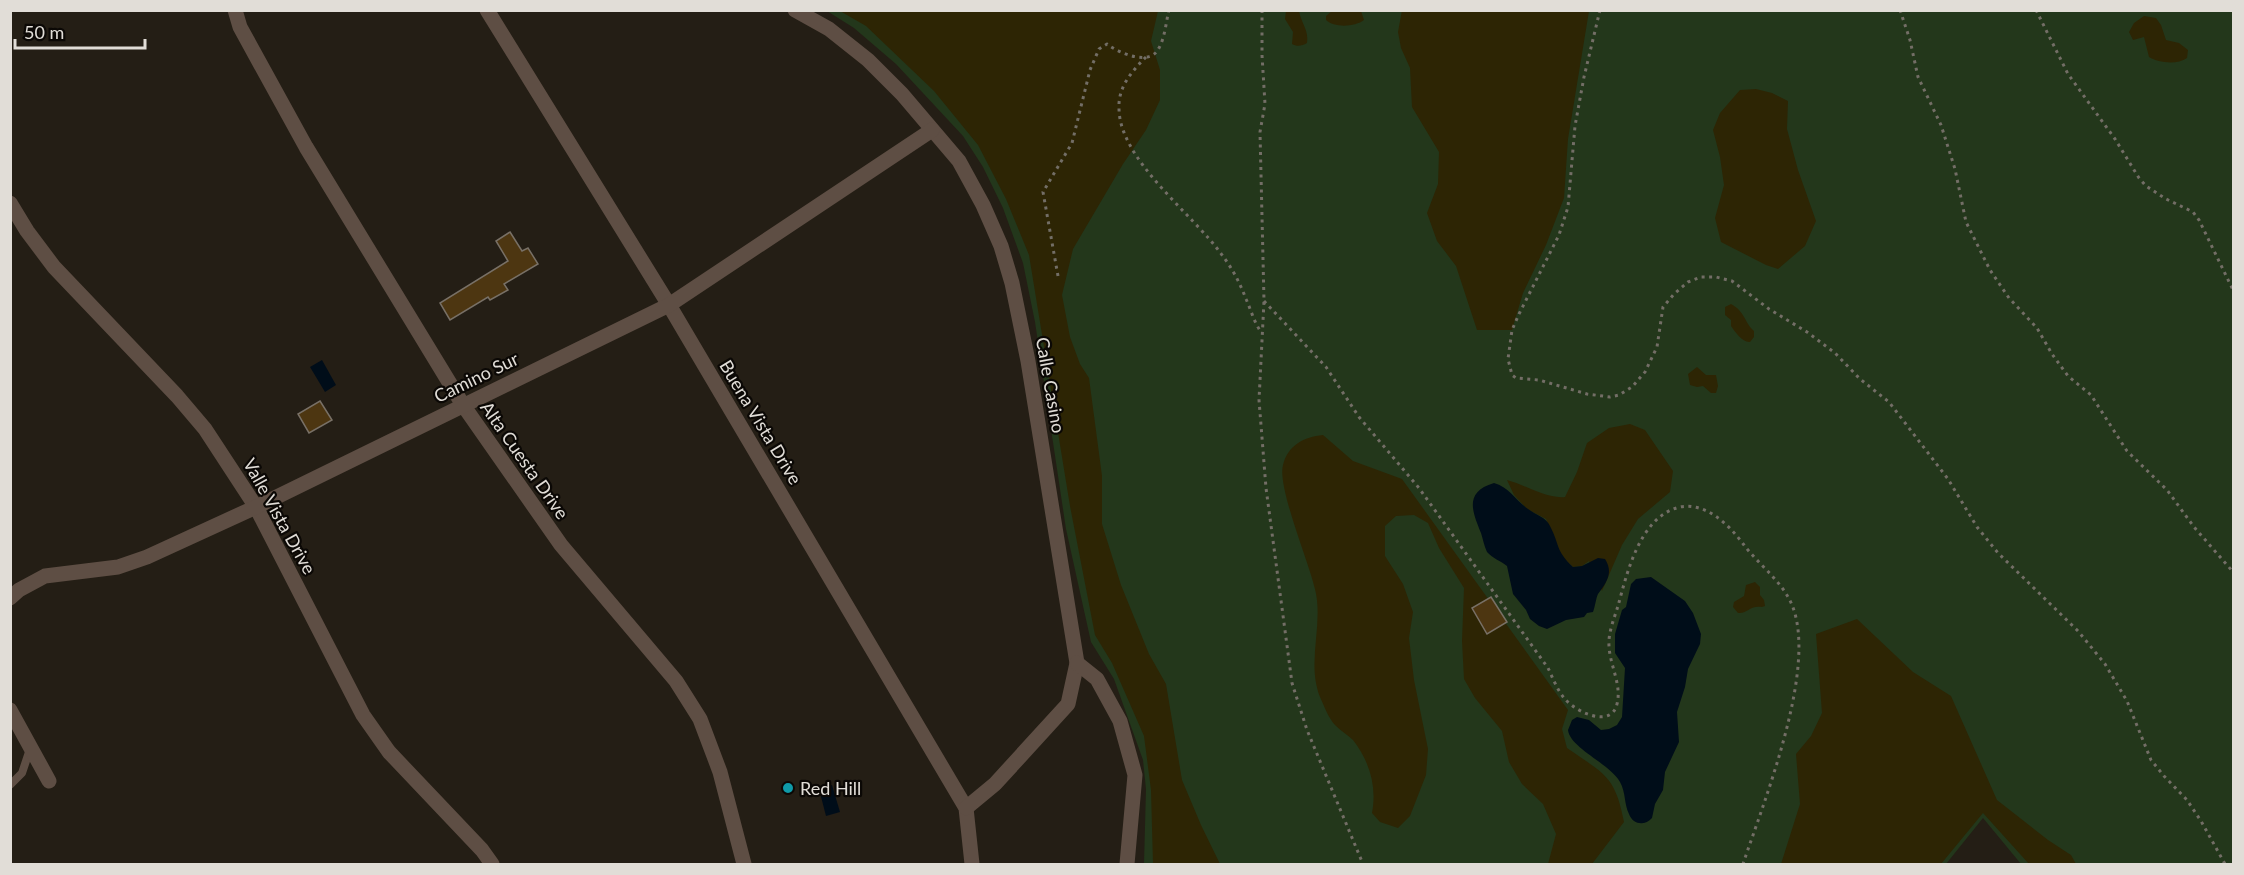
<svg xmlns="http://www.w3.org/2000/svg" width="2244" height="875" font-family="Lato,sans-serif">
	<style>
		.green { fill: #23371b }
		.sand { fill: #2d2504 }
		.water { fill: #000d19 }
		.building { fill: #4d3611; stroke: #787066; stroke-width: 1.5 }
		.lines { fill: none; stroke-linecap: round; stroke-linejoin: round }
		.path { stroke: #736e66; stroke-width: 3; stroke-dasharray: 3 4.5; stroke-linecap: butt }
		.service { stroke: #5e4e44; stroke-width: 8 }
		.minor { stroke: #5e4e44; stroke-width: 15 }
		.culture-dot { fill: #0f9aa8; stroke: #0b0805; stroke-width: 2 }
		.labels { text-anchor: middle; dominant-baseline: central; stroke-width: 4.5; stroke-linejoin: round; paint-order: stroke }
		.street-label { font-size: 18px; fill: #e1ddd7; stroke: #0b0805 }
		.poi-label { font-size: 18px; fill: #e1ddd7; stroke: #0b0805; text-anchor: start }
	</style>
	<rect width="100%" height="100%" fill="#241e15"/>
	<polygon class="green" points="827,11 2233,11 2233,864 2021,864 1983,818 1946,864 1144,864 1146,789 1143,760 1114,679 1091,642 1066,529 1035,322 1023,263 1003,208 983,167 963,136 896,64 854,28"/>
	<g class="sand">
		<polygon points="1402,10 1589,11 1568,139 1564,198 1546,245 1523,293 1512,330 1477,330 1456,266 1437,241 1427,213 1438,184 1439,152 1412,107 1410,68 1401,48 1398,32"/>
		<polygon points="840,11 1158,11 1151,41 1160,70 1160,100 1146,130 1123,164 1073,249 1062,295 1070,337 1080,364 1089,378 1102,476 1102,524 1121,585 1149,654 1166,684 1182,780 1201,825 1220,864 1153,864 1151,790 1144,736 1112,663 1095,635 1070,506 1029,255 1006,199 978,145 934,91 866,26"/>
		<path d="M1286,11H1299C1301,23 1309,30 1307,43C1302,46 1297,47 1292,44L1293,32L1285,19Z"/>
		<path d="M1332,11H1361L1364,20C1355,27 1334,28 1326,20V16Z"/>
		<path d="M2144,16L2156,18L2161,25L2166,40L2179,43L2188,50L2187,58C2177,65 2159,63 2149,57L2144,37L2133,40L2129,32L2134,23Z"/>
		<polygon points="1756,89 1772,93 1788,101 1787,129 1798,170 1816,221 1805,246 1778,269 1766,265 1721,242 1715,218 1724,185 1720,157 1713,130 1720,113 1740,90"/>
		<path d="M1731,304C1745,311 1745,324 1754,331V337L1750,342C1743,343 1735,332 1731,326V320L1725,315V307Z"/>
		<polygon points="1697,367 1706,375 1716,375 1718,386 1716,393 1711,393 1703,386 1697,387 1690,385 1688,374"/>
		<path d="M1630,424L1645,430L1673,471L1670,492L1638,519L1622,545L1602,591L1589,561L1582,566L1573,567L1561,556L1546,519L1527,509L1514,495L1507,480C1526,485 1546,499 1565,497L1577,472L1587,443L1609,428Z"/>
		<path d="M1323,435L1353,461L1402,479L1568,710L1562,729L1567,748C1604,774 1615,775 1624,822L1592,864H1548L1556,834L1543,804L1522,784L1509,762L1502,731L1475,698L1464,679L1462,641L1464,588L1439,548L1428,523L1414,515L1396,516L1385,526V556L1403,584L1413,612L1409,638L1414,680L1428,749L1426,775L1410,816L1398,828L1380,822L1372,813C1377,787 1370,762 1353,740C1348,735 1341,731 1335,725C1329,719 1324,706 1320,697C1306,662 1324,625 1315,589C1309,562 1277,487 1283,465C1288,445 1304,437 1323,435Z"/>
		<path d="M1755,582L1760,587V595L1764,600L1765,606L1762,607C1749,605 1748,614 1738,613L1733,607L1734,602L1744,596L1746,585Z"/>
		<polygon points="1857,619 1913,672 1951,696 1997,800 2048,840 2071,855 2076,864 2029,864 1983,813 1941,864 1781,864 1800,804 1796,754 1811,736 1822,713 1816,634"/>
	</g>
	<g class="water">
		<polygon points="322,360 336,385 325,392 310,367"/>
		<path d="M1494,483C1509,487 1515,500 1528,509C1536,515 1546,517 1550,526C1560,545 1555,550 1573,567L1582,566L1598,558L1605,559C1614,573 1606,583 1598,594C1596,598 1595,607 1593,612L1587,613L1584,617L1566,620L1547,629L1539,626L1530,619L1526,610L1513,594L1507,566C1501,561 1492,558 1487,552C1484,546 1483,539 1481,533C1472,511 1464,492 1494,483Z"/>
		<path d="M1651,577L1685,601L1693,613L1701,634L1700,644L1688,669L1685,687L1677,712L1679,742L1665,772L1663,790L1655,804L1652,818C1645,826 1633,825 1629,814C1624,804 1626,793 1620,782C1609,763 1570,748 1568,730L1572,720L1577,717L1589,720L1601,730L1609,729L1617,725L1622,717L1625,668L1615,653V634L1622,610L1626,607L1631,584L1636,579Z"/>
		<polygon points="832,785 840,812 826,816 819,789"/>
	</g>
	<g class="building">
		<polygon points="510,232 522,251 528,248 538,264 504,284 508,290 490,300 488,297 450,320 440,303 508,261 496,241"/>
		<polygon points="320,401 332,420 309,433 298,414"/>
		<polygon points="1491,597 1507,622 1487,634 1472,608"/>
	</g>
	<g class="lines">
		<g class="path">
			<polyline points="1262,10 1262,55 1265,104 1260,132 1264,301 1259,400 1266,488 1292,683 1307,730 1363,864"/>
			<polyline points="1600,10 1584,77 1575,126 1568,207 1559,235 1519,314 1512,330 1508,359 1512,375 1516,378 1539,380 1587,394 1610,397 1619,395 1632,387 1645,372 1657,347 1663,307 1674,294 1688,282 1701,277 1716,277 1732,281 1769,309 1807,332 1835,353 1860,379 1889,402 1948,479 1977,527 1998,553 2078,631 2105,664 2127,701 2151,760 2164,776 2187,800 2201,821 2225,864"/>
			<polyline points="1900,10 1910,40 1918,77 1941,125 1955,169 1966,222 1990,270 2009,298 2037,328 2052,354 2068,376 2091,395 2127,451 2167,490 2194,527 2234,573"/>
			<polyline points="2036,10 2068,74 2115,139 2139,178 2146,186 2166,199 2193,212 2199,220 2234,292"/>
			<path d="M1146,57C1132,71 1118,87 1119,108C1119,160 1193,214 1222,255C1232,268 1240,283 1246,299C1251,310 1254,322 1261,332"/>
			<path d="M1058,276L1043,192L1072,143L1090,70L1099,49L1107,44C1119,53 1150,67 1159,48C1165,37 1166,22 1169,10"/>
			<path d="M1264,301L1326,367L1359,417L1419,488L1548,668C1553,678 1557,690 1565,699C1576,712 1611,729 1617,704C1622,685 1610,666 1609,646C1608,633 1614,619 1618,606C1627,573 1640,516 1680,507C1707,502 1730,526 1744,545C1759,565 1782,581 1792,605C1818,668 1764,801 1743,864"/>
		</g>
		<polyline class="service" points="10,785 22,773 30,749"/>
		<g class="minor">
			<polyline points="235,10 240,27 306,147 463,405 561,545 676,681 700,719 720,772 744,864"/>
			<polyline points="487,10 669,305 966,808 972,864"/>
			<polyline points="795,10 829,29 868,60 902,94 959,161 983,205 1001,246 1012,283 1028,361 1077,663 1068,704 995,784 966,808"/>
			<polyline points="10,203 27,231 54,267 177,396 205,429 256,507 363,715 389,752 482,850 492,864"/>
			<polyline points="10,598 19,590 45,576 118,567 147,557 256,507 669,305 932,130"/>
			<polyline points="1077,663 1097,679 1120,721 1135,775 1127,864"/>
			<polyline points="10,710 49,781"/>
		</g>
	</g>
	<circle class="culture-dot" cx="788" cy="788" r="6"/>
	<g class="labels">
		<g class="street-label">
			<text transform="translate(476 377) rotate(-26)">Camino Sur</text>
			<text transform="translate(1051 385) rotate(80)">Calle Casino</text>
			<text transform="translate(761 422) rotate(59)">Buena Vista Drive</text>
			<text transform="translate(525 460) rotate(55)">Alta Cuesta Drive</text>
			<text transform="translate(280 516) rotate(61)">Valle Vista Drive</text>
		</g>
		<g class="poi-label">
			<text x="800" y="788">Red Hill</text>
		</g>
	</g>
	<rect width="2244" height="875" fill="none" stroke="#e1ddd7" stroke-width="24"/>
	<path d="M15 39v9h130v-9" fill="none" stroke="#e1ddd7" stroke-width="3"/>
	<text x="24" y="39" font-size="18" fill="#e1ddd7" stroke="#0b0805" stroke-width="4.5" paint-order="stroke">50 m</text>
</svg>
